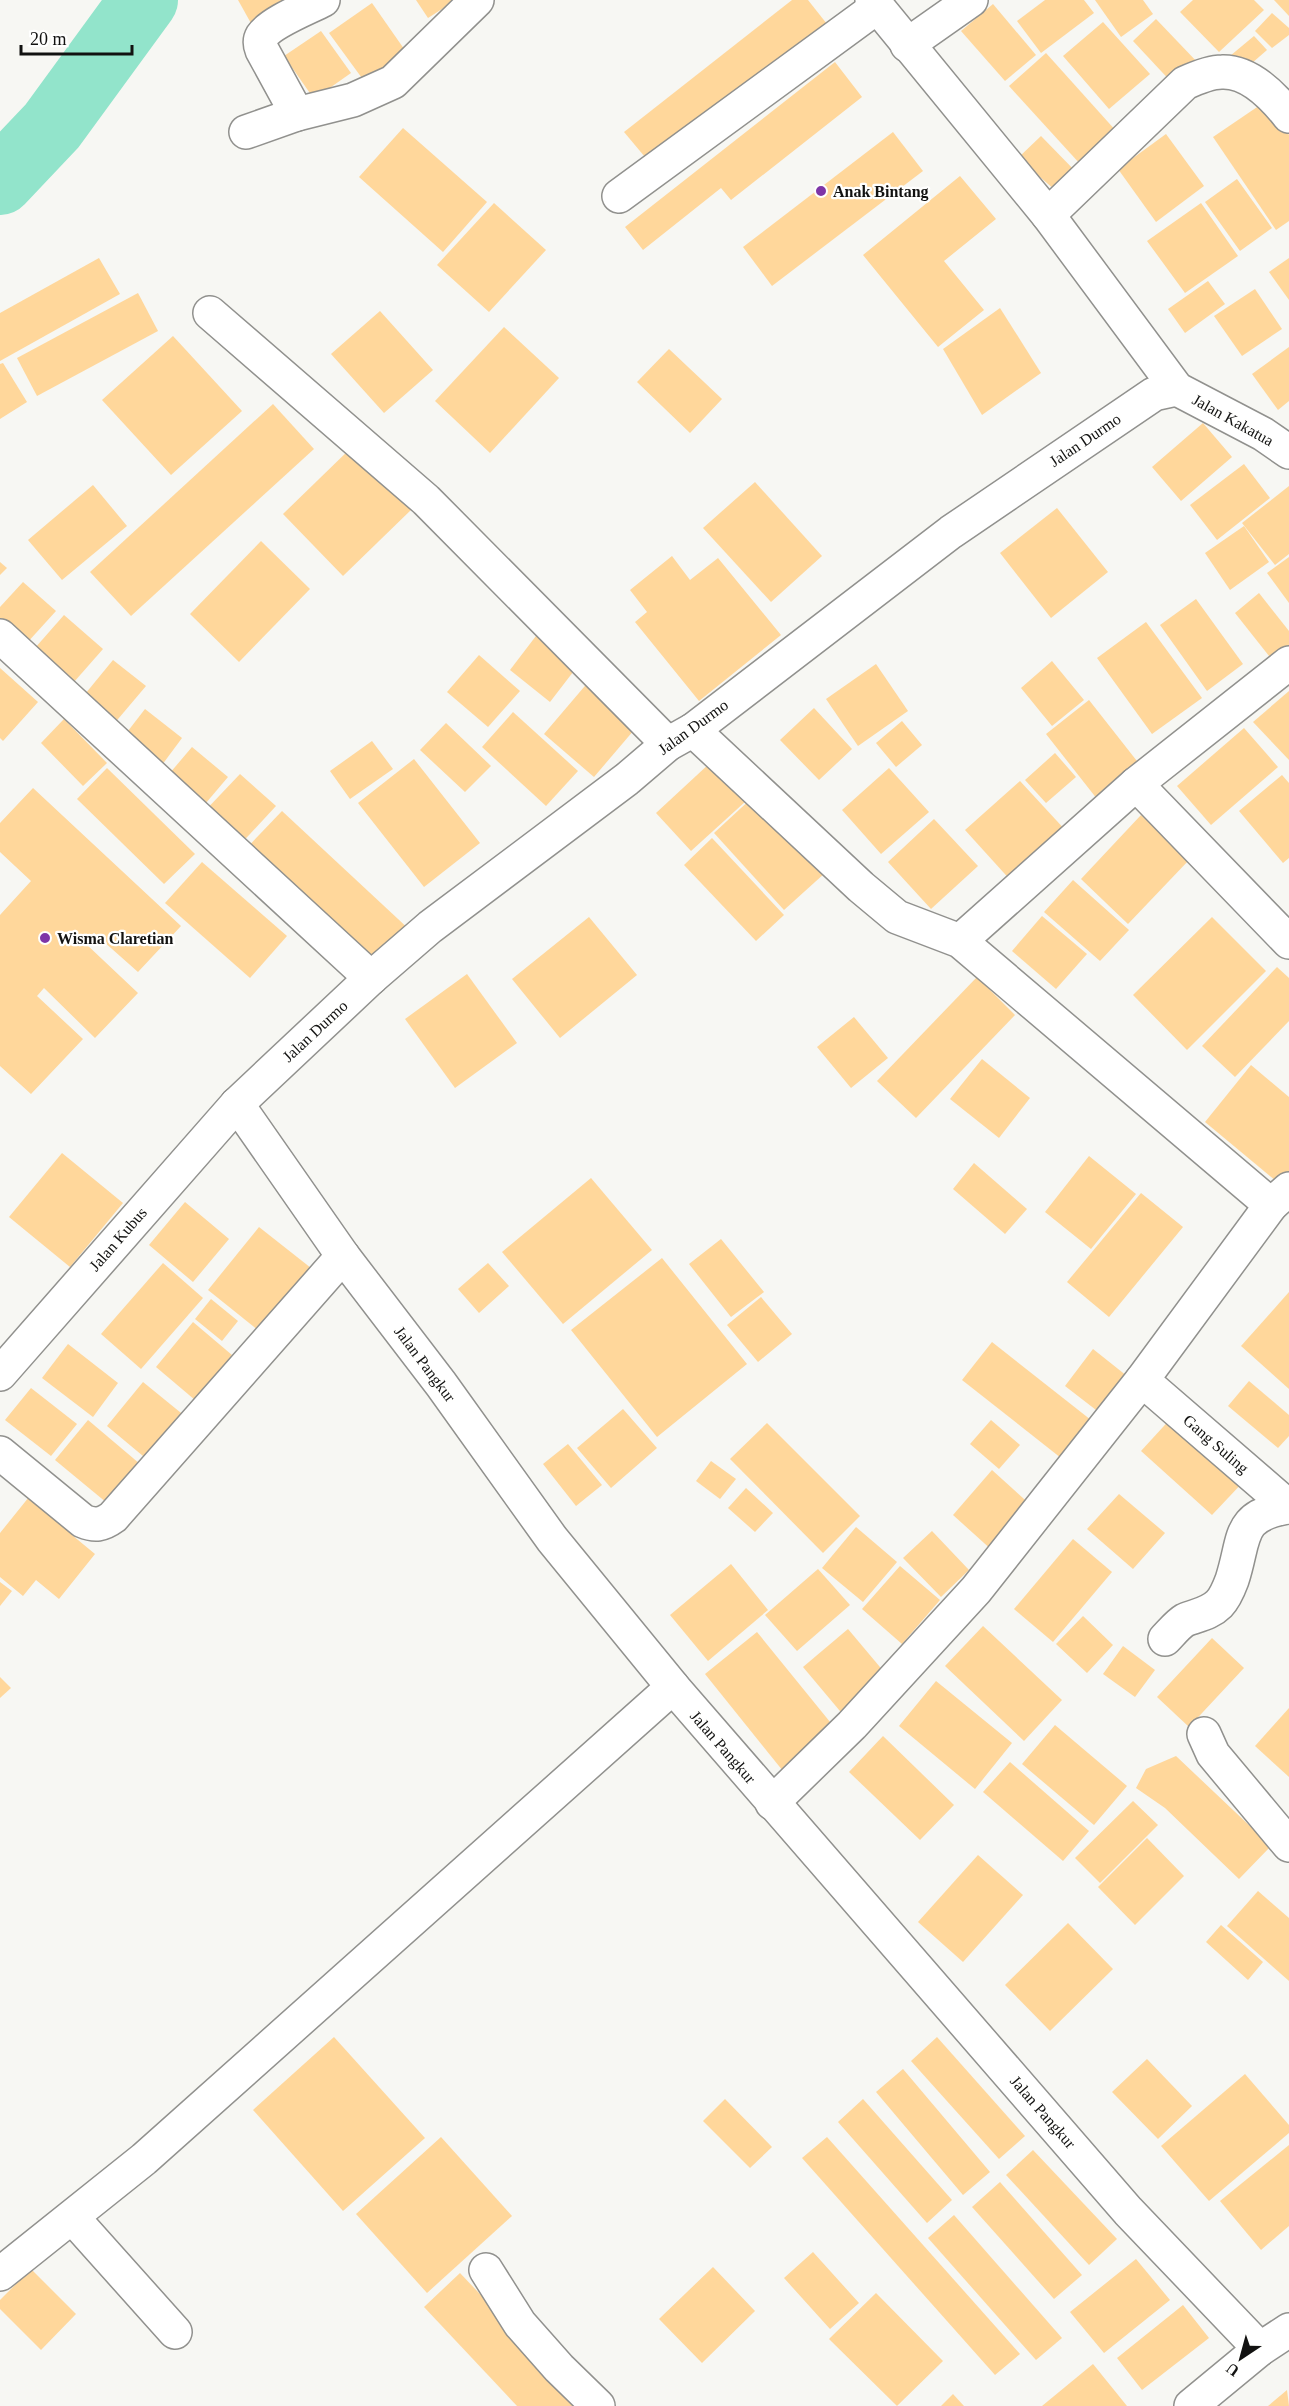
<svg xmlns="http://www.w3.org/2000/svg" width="1289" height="2406" font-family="Georgia,serif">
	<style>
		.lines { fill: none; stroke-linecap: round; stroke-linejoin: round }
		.river { stroke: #92e4cb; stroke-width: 68 }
		.building { fill: #ffd79b }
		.minor-casing { stroke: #91918e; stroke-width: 36 }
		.major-casing { stroke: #91918e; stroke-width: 36 }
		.minor { stroke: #fff; stroke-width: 33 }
		.major { stroke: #fff; stroke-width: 33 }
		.poi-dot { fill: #7e35a7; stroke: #fffffe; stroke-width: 2 }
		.labels { text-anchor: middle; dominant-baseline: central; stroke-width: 4.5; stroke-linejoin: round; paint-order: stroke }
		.poi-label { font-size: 16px; font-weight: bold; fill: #121211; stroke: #fffffe; text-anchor: start }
		.street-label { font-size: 16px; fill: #121211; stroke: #fffffe }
	</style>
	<rect width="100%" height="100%" fill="#f7f7f3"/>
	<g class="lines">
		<polyline class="river" points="0,181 52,126 144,0"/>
	</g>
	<g class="building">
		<polygon points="238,0 296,0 252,25"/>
		<polygon points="416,0 456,0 428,18"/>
		<polygon points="792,0 808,0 827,24 650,163 624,132"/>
		<polygon points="1045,0 1084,0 1094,13 1041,53 1017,21"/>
		<polygon points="1095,0 1143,0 1153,14 1121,37"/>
		<polygon points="1193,0 1254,0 1264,10 1219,52 1180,12"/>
		<polygon points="1274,0 1289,0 1289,16"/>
		<polygon points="372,3 409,56 367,85 329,33"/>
		<polygon points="993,4 1036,55 1005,81 961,31"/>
		<polygon points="1272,13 1289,28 1289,35 1272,48 1255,31"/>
		<polygon points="1156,19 1199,64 1175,86 1133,41"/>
		<polygon points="1103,22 1150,74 1109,109 1063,56"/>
		<polygon points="321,31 351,73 314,99 284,56"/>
		<polygon points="1254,36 1267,50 1244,70 1230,56"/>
		<polygon points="1046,53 1117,132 1081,165 1009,86"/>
		<polygon points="835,62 862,97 731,200 721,188 643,250 625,227"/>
		<polygon points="1266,101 1289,135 1289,221 1276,230 1213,137"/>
		<polygon points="403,128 487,202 443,252 359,177"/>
		<polygon points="893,132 923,171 772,286 743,247"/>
		<polygon points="1166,134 1204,186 1156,222 1118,169"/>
		<polygon points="1041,136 1080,176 1055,190 1018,158"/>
		<polygon points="960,176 996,219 944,261 984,310 938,347 863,255"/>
		<polygon points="1237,179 1272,228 1240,251 1205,202"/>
		<polygon points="494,203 546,250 489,312 437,265"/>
		<polygon points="1201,203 1238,256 1185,293 1147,241"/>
		<polygon points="99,258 120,294 0,361 0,313"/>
		<polygon points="1289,258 1289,300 1269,272"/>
		<polygon points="1208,281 1225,304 1185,333 1168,309"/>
		<polygon points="1255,289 1282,329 1242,356 1214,316"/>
		<polygon points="138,293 158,331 37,396 17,358"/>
		<polygon points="1000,308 1041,373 982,415 943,349"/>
		<polygon points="380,311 433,370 384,413 331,354"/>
		<polygon points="504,327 559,378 490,453 435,401"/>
		<polygon points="173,336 242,411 171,475 102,400"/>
		<polygon points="1289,347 1289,401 1278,410 1252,374"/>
		<polygon points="669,349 722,399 690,433 637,382"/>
		<polygon points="3,363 27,402 0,419 0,364"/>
		<polygon points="273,404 314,449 131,616 90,572"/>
		<polygon points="1203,423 1232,457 1181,501 1152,467"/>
		<polygon points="353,446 413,508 343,576 283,514"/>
		<polygon points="1244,464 1270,498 1217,540 1190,505"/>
		<polygon points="755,482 822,556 771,602 703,528"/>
		<polygon points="93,485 127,526 62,580 28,540"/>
		<polygon points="1289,486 1289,554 1275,565 1242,523"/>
		<polygon points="1057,508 1108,572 1051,618 1000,553"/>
		<polygon points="1244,526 1269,562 1230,590 1205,553"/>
		<polygon points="261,541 310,589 239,662 190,614"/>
		<polygon points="672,556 690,580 718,558 781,635 699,701 635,622 647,612 630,590"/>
		<polygon points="1289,557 1289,603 1267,573"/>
		<polygon points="0,562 7,568 0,575"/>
		<polygon points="23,582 56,611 26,644 0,621 0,607"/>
		<polygon points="1259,593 1289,631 1289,658 1277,666 1235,613"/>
		<polygon points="1196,599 1243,664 1207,691 1160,625"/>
		<polygon points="64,615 103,649 74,682 35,648"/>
		<polygon points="1146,622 1202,698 1152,734 1097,658"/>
		<polygon points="539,632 580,663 550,702 510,670"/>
		<polygon points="479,655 520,691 488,727 447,692"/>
		<polygon points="113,660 146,686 113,725 81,699"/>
		<polygon points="1052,661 1084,700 1052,726 1021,688"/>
		<polygon points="876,664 908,711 858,746 826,699"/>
		<polygon points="0,668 38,702 3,741 0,738"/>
		<polygon points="590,680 640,723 594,777 544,734"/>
		<polygon points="1289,691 1289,760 1253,722"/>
		<polygon points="1089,700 1144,770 1101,804 1046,734"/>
		<polygon points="814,708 852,749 819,780 780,740"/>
		<polygon points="145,709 182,738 159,769 121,740"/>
		<polygon points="513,712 578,771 546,806 482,747"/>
		<polygon points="64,719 107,763 83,786 41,743"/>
		<polygon points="902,721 922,745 896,767 876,743"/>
		<polygon points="446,723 491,766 465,792 420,750"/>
		<polygon points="1244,728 1278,767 1211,825 1177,786"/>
		<polygon points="372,741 393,769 350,799 330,771"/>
		<polygon points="192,747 228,777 200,810 164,780"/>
		<polygon points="1055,753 1076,777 1046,803 1025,780"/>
		<polygon points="414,759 480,843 424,887 358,803"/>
		<polygon points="710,763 746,801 691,851 656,813"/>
		<polygon points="107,768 195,854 164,884 77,799"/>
		<polygon points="889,768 929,812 881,854 842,810"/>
		<polygon points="240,774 276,806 237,848 201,815"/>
		<polygon points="1282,775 1289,783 1289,858 1283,863 1239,811"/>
		<polygon points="1020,781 1068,833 1013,883 965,830"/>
		<polygon points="33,788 181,926 138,972 94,933 85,943 138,993 95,1038 44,988 37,996 83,1039 31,1094 0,1066 0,915 31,881 0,852 0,823"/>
		<polygon points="754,796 825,873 784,910 714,833"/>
		<polygon points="282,811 412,932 372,975 241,854"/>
		<polygon points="1141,815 1189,860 1128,924 1081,879"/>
		<polygon points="934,819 978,866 931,909 888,862"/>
		<polygon points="712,838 784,915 756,941 684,865"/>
		<polygon points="202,862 287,936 250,978 165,903"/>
		<polygon points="1073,880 1129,930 1100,961 1044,912"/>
		<polygon points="1042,916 1087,954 1056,989 1012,951"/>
		<polygon points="589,917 637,975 560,1038 512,979"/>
		<polygon points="1212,917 1266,971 1187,1050 1133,995"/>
		<polygon points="1277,967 1289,978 1289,1021 1235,1077 1202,1046"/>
		<polygon points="467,974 517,1043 455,1088 405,1019"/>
		<polygon points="977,977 1015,1015 916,1118 877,1081"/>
		<polygon points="854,1017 888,1058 851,1088 817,1047"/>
		<polygon points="982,1059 1030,1098 999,1138 950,1099"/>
		<polygon points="1251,1065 1289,1097 1289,1177 1282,1186 1205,1122"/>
		<polygon points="62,1153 123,1203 70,1267 9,1217"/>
		<polygon points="1089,1156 1136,1194 1091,1249 1045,1212"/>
		<polygon points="974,1163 1027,1209 1005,1234 953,1189"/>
		<polygon points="591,1178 652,1250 563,1324 502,1252"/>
		<polygon points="1141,1193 1183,1227 1109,1317 1067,1282"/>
		<polygon points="185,1202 229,1239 193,1282 149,1245"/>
		<polygon points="259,1227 311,1268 259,1331 208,1290"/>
		<polygon points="721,1239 764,1292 731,1317 689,1264"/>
		<polygon points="662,1258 747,1364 657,1437 571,1330"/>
		<polygon points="163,1263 203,1298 141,1369 101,1334"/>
		<polygon points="488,1263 509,1286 479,1313 458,1289"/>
		<polygon points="1289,1292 1289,1389 1241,1346"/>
		<polygon points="761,1297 792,1334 758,1362 727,1325"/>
		<polygon points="211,1299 238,1321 222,1341 195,1319"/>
		<polygon points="193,1322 232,1355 195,1400 156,1367"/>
		<polygon points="992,1342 1091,1420 1061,1458 962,1380"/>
		<polygon points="68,1344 118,1383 93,1417 42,1378"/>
		<polygon points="1093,1349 1137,1384 1109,1420 1065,1386"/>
		<polygon points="1249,1381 1289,1415 1289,1436 1278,1448 1228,1406"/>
		<polygon points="143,1382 186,1417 149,1461 107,1426"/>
		<polygon points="31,1388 77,1424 51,1456 5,1420"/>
		<polygon points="623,1409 657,1448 611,1488 577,1448"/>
		<polygon points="1174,1415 1245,1480 1212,1515 1141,1451"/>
		<polygon points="88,1420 140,1464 107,1503 55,1460"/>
		<polygon points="991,1420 1020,1445 999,1469 970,1444"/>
		<polygon points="767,1423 860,1516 823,1553 730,1459"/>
		<polygon points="568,1444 602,1485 576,1506 543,1464"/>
		<polygon points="711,1461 736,1479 720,1499 696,1481"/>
		<polygon points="992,1470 1034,1508 994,1552 953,1515"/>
		<polygon points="746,1488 773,1513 755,1532 728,1508"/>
		<polygon points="33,1492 77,1528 72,1535 95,1554 59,1599 36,1580 23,1596 0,1577 0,1533"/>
		<polygon points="1119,1494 1165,1533 1133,1569 1087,1529"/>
		<polygon points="856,1527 897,1562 863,1602 822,1568"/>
		<polygon points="932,1531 969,1570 941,1597 903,1558"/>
		<polygon points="1073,1539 1112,1572 1053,1642 1014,1609"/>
		<polygon points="731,1564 768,1610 708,1661 670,1615"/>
		<polygon points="900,1566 940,1600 902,1644 862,1609"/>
		<polygon points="818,1569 850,1605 797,1651 765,1615"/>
		<polygon points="0,1582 12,1591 0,1606"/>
		<polygon points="1083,1616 1113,1645 1087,1673 1056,1644"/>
		<polygon points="983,1626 1062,1700 1024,1741 945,1666"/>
		<polygon points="848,1629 890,1679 845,1717 803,1667"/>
		<polygon points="757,1632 839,1733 787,1776 705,1674"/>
		<polygon points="1212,1638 1244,1668 1189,1727 1157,1697"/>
		<polygon points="1123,1646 1155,1670 1135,1697 1103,1674"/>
		<polygon points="0,1677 11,1688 0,1698"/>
		<polygon points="936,1681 1012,1743 975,1789 899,1726"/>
		<polygon points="1289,1708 1289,1777 1255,1746"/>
		<polygon points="1055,1725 1127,1786 1094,1825 1022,1764"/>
		<polygon points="883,1736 954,1805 920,1840 849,1772"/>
		<polygon points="1176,1756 1271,1846 1239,1879 1165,1808 1136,1788 1146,1769"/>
		<polygon points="1010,1762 1089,1831 1063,1861 983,1792"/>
		<polygon points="1133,1801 1158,1825 1100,1883 1075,1858"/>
		<polygon points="1147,1838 1184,1876 1135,1925 1098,1887"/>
		<polygon points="978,1855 1023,1895 963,1962 918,1922"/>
		<polygon points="1258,1891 1289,1918 1289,1981 1227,1926"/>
		<polygon points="1068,1923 1113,1969 1050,2031 1005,1985"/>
		<polygon points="1221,1925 1263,1962 1248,1980 1206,1942"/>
		<polygon points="334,2037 425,2138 343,2211 253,2110"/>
		<polygon points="937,2037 1025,2136 999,2159 911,2061"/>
		<polygon points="1147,2059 1192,2106 1158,2139 1112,2092"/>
		<polygon points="903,2069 990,2172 963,2195 876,2092"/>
		<polygon points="1245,2074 1289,2125 1289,2133 1209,2201 1161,2146"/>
		<polygon points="725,2099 772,2147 750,2168 703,2121"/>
		<polygon points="863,2099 952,2200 927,2223 838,2122"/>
		<polygon points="441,2137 512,2216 427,2293 356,2214"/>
		<polygon points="827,2137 1020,2354 995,2375 802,2158"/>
		<polygon points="1289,2145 1289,2226 1261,2250 1220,2201"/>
		<polygon points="1033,2150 1117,2239 1089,2265 1006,2175"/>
		<polygon points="1000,2182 1082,2275 1054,2299 972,2207"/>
		<polygon points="954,2215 1062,2338 1036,2360 928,2238"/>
		<polygon points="813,2252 859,2303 830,2329 784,2278"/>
		<polygon points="1136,2259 1170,2300 1104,2353 1070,2312"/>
		<polygon points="713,2267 755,2311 702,2363 659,2319"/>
		<polygon points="31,2269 76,2314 41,2350 0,2309 0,2300"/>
		<polygon points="460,2273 586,2406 517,2406 424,2307"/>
		<polygon points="876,2293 943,2361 897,2406 829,2339"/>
		<polygon points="1183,2305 1209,2338 1142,2390 1117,2358"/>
		<polygon points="1093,2364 1127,2406 1042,2406"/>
		<polygon points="1287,2390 1289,2406 1268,2406"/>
		<polygon points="953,2394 964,2406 941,2406"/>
	</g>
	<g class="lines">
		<g class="minor-casing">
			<g id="minor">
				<polyline points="872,0 1048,215 1177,389 1263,434 1289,452"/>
				<polyline points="907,45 971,0"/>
				<path d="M297,114L262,50C260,45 259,41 262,36C271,22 308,8 323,0"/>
				<polyline points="246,132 297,114 353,100 393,82 477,0"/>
				<polyline points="619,196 877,7"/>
				<path d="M1048,215L1185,83C1196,78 1210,72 1222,72C1249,71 1274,97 1289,116"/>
				<polyline points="210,313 426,500 668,744"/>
				<polyline points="0,636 371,978"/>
				<polyline points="693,730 861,887 897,917 960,941 1271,1205"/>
				<polyline points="1136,784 1289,942"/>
				<polyline points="960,941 1136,784 1289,663"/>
				<polyline points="237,1104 343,1256 441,1384 552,1539 673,1687 1128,2211 1260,2349"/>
				<polyline points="0,1374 237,1104 371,978 430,927 627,779 668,744 693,730 951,532 1154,394 1177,389"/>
				<polyline points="1142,1380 1289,1507"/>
				<path d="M0,1453L83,1521C95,1526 102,1525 113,1517L343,1256"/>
				<path d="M1165,1639C1171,1633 1178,1624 1185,1620C1197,1615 1209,1614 1219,1604C1225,1598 1229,1588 1232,1580C1246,1537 1236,1516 1288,1507"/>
				<polyline points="1204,1734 1213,1754 1289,1845"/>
				<polyline points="772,1803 852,1725 976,1590 1142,1380 1271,1205 1289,1189"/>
				<polyline points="73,2218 175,2332"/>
				<polyline points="486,2270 520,2324 559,2368 598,2406"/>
				<polyline points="0,2274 144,2159 673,1687"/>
			</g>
		</g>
		<g class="major-casing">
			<polyline id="major" points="1191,2406 1260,2349 1289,2330"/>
		</g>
		<use href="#minor" class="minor"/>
		<use href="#major" class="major"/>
	</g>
	<g class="poi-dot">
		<circle cx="821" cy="191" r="6"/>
		<circle cx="45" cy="938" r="6"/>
	</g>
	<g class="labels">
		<g class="poi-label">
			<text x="833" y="191">Anak Bintang</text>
			<text x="57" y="938">Wisma Claretian</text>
		</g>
		<g class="street-label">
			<text transform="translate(1233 420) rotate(29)">Jalan Kakatua</text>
			<text transform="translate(1085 440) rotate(-34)">Jalan Durmo</text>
			<text transform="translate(693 727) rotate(-36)">Jalan Durmo</text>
			<text transform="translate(315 1031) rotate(-43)">Jalan Durmo</text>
			<text transform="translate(118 1239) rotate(-49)">Jalan Kubus</text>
			<text transform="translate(425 1364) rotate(53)">Jalan Pangkur</text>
			<text transform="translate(1216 1444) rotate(41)">Gang Suling</text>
			<text transform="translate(723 1747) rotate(49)">Jalan Pangkur</text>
			<text transform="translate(1043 2112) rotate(49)">Jalan Pangkur</text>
		</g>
	</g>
	<g transform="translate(1241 2358) rotate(216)" stroke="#fffffe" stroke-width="4.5" paint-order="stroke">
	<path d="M0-4.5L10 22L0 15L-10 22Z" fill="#121211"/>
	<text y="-9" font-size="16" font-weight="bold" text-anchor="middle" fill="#121211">U</text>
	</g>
	<path d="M21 45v9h111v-9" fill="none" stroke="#121211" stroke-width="3"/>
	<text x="30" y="45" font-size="18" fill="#121211" stroke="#fffffe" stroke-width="4.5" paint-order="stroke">20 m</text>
</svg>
